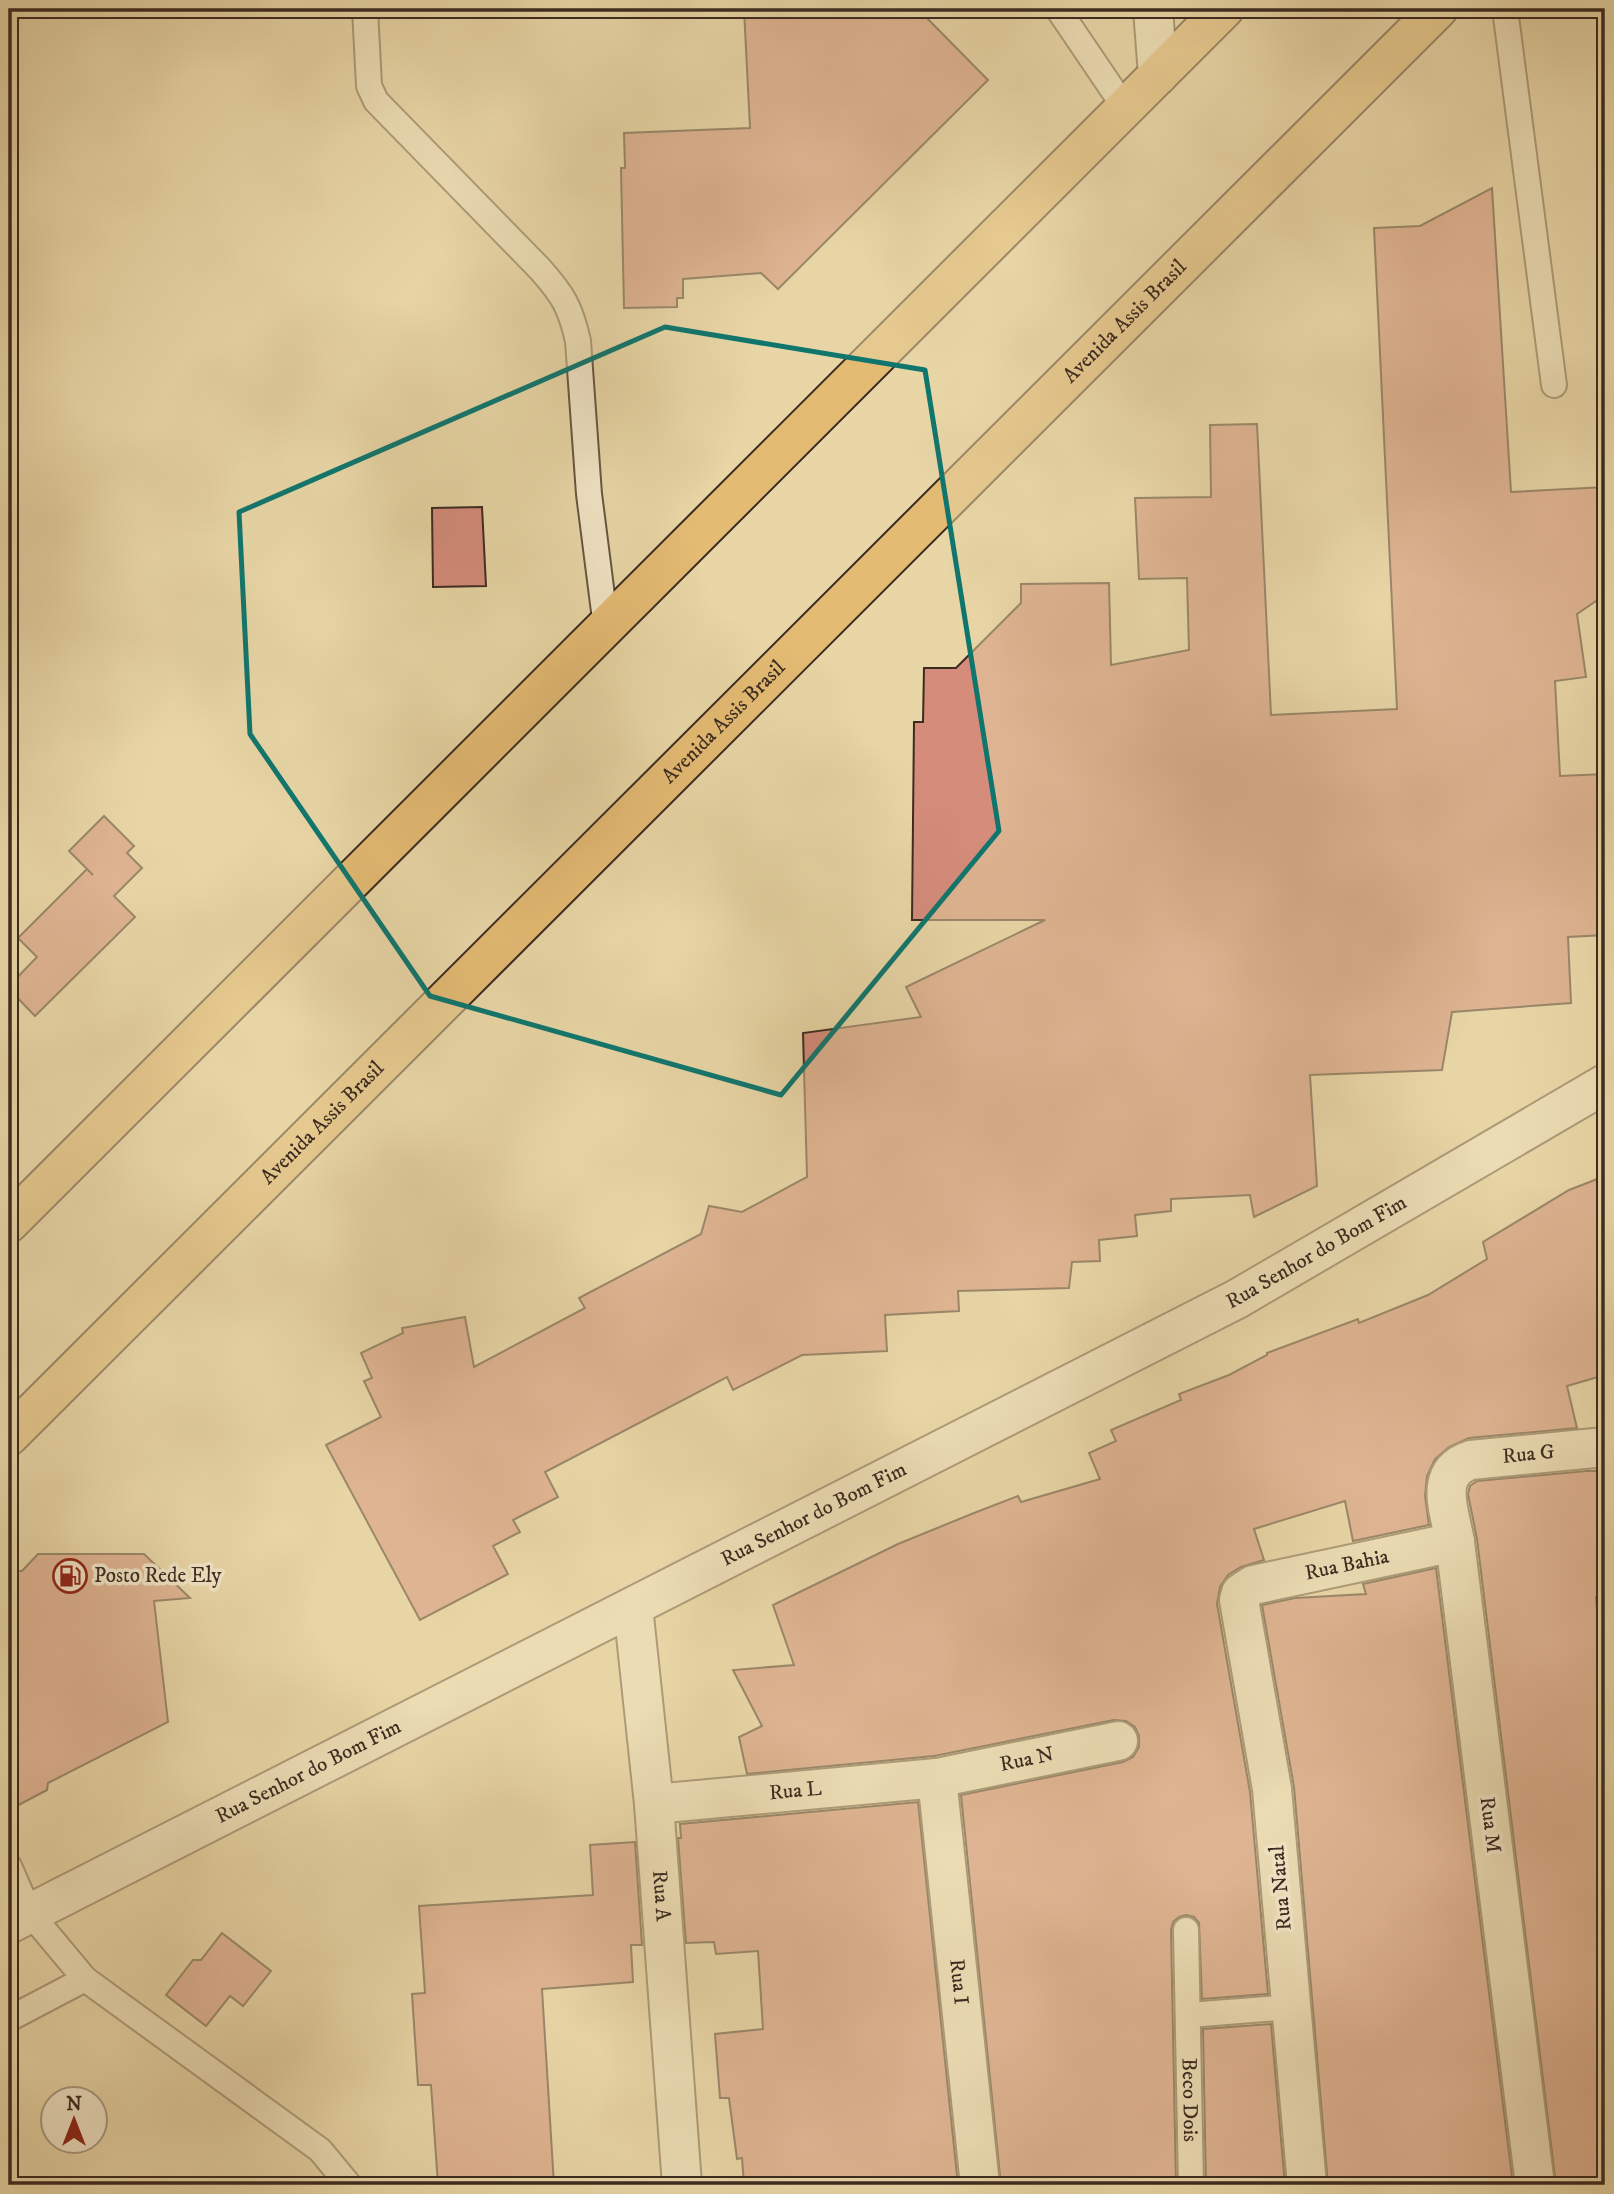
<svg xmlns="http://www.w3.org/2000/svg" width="1614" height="2194" font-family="'IM FELL DW Pica',serif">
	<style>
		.building { fill: #d58c7b; stroke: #3c2b21; stroke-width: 2 }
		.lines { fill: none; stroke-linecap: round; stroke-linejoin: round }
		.service-casing { stroke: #675642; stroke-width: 28 }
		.minor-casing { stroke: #675642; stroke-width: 42 }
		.tertiary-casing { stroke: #675642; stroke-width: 42 }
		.primary-casing { stroke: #3c2b21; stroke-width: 42 }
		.service { stroke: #f0e4c5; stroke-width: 24 }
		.minor { stroke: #f0e4c5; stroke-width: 38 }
		.tertiary { stroke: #f0e4c5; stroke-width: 38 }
		.primary { stroke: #e4bb73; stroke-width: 38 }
		.marked { fill: none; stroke: #0f766e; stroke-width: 5; stroke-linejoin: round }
		.labels { text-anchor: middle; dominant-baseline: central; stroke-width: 7; stroke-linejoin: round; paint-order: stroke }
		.street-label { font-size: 21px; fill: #3c2b21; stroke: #f0e4c5 }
		.poi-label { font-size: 21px; fill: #3c2b21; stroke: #f0e4c5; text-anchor: start }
	</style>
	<rect width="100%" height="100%" fill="#e8d6a6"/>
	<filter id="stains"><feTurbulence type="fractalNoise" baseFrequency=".00286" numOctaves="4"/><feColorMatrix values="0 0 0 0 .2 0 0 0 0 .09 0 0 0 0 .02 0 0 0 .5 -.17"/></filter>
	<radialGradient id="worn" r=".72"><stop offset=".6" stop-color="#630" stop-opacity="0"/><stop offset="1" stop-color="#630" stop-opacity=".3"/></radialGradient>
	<g class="building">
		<polygon points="744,9 918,9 988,80 778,289 761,273 683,279 683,298 677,298 677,307 624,308 621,168 625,168 624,133 750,128"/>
		<polygon points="1492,188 1511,492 1605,487 1605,595 1577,614 1586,677 1555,681 1560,776 1605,774 1605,935 1568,937 1571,1003 1452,1012 1442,1070 1310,1075 1317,1186 1254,1217 1250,1195 1171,1199 1171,1211 1135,1215 1137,1236 1099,1240 1100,1261 1072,1262 1069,1288 958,1291 959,1311 885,1315 887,1351 802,1355 733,1390 727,1377 545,1472 558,1497 513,1520 520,1532 493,1546 508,1574 420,1620 326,1445 381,1417 364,1381 372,1378 361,1353 403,1333 402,1328 465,1317 474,1367 585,1308 579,1298 701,1234 709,1206 742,1212 807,1177 803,1033 921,1017 906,987 1045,920 912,920 914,722 923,722 924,668 956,668 1021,603 1021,584 1109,583 1111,665 1189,650 1187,578 1139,579 1135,498 1211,497 1210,425 1257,424 1271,715 1397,709 1374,228 1420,226"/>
		<polygon points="482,507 486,586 433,587 432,508"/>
		<polygon points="104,816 134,846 127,853 142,868 114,896 135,917 35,1016 9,989 9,986 37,957 18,938 87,869 93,875 69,851"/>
		<polygon points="1605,1176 1605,1375 1567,1386 1577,1428 1469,1438 1449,1447 1435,1459 1427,1476 1425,1496 1429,1525 1353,1541 1345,1501 1254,1529 1264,1560 1241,1567 1228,1575 1220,1587 1217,1604 1250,1792 1268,1994 1202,1999 1199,1923 1194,1917 1186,1915 1179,1917 1173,1922 1171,1930 1176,2185 1001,2185 961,1795 1123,1762 1133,1757 1139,1747 1139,1736 1135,1727 1126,1721 1114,1720 934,1756 747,1774 739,1737 762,1726 733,1670 794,1665 773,1605 898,1544 974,1513 1018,1496 1021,1502 1100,1479 1089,1453 1116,1441 1111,1430 1181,1400 1179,1394 1229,1375 1267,1355 1267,1353 1358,1319 1359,1323 1428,1295 1487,1259 1483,1242 1569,1190"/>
		<polygon points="1587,1471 1605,1471 1605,1596 1596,1597 1603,1686 1605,1686 1605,2185 1556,2185 1477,1539 1468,1494 1470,1486 1477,1481"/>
		<polygon points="38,1554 144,1554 190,1598 154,1601 168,1722 48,1783 47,1790 9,1810 9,1571 22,1571"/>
		<polygon points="1436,1568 1513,2185 1328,2185 1294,1787 1262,1605 1295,1598 1366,1594 1363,1584"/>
		<polygon points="918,1802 958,2185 744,2185 742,2158 737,2159 729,2098 720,2098 715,2034 763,2029 758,1951 716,1954 714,1942 686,1943 678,1838 681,1838 680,1824"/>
		<polygon points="635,1842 642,1945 631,1945 633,1982 542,1989 554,2185 438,2185 431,2085 418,2085 412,1994 425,1993 419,1906 593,1895 590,1845"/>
		<polygon points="222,1933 271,1971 243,2006 230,1996 206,2026 166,1995 193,1960 201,1960"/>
		<polygon points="1271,2024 1285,2185 1206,2185 1203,2029"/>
	</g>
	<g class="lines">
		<g class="service-casing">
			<g id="service">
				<path d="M365,9L369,86L376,101L540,269C563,295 570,306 578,341L589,494L606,627"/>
				<polyline points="1058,9 1125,108"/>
				<polyline points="1505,9 1554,385"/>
				<polyline points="9,1866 29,1912 85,1979 320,2150 349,2185"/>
				<path id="s1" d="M1186,1930L1191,2185"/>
				<polyline points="1189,2015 1291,2007"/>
				<polyline points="9,2019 85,1979"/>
			</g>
		</g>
		<g class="minor-casing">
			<g id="minor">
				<polyline points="1153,9 1158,75"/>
				<path id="s2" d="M633,1607L654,1804L682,2185"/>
				<path id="s3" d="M937,1778L980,2185"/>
				<path id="s4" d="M654,1804L937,1778L1118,1741"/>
				<path id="s5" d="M1307,2185L1272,1789L1239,1600L1241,1593L1253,1585L1455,1542"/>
				<path id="s6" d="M1535,2185L1455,1542C1450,1511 1432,1473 1471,1460L1605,1447"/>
			</g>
		</g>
		<g class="tertiary-casing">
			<g id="tertiary">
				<path id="s7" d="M9,1924L1237,1299L1605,1084"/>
			</g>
		</g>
		<g class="primary-casing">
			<g id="primary">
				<polyline points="9,1223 1224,9"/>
				<path id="s8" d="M9,1436L1438,9"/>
			</g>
		</g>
		<use href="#service" class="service"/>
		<use href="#minor" class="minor"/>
		<use href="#tertiary" class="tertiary"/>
		<use href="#primary" class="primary"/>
	</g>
	<path d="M0 0H1614V2194H0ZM665,327L925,370L999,831L781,1095L430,996L250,734L239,512Z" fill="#e8d6a6" fill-opacity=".55" fill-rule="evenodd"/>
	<path class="marked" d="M665,327L925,370L999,831L781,1095L430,996L250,734L239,512Z"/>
	<defs>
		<g id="fuel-ring" transform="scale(1.75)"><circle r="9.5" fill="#f0e4c5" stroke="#8f2418" stroke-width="1.5"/><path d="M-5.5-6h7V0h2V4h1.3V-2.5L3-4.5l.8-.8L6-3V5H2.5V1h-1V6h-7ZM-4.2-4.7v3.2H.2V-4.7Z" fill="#8f2418"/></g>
	</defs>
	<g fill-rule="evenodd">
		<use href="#fuel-ring" x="70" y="1576"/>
	</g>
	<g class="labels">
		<g class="street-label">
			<text stroke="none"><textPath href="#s8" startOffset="1577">Avenida Assis Brasil</textPath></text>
			<text stroke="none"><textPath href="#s8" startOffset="1010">Avenida Assis Brasil</textPath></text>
			<text stroke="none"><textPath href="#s8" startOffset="443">Avenida Assis Brasil</textPath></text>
			<text stroke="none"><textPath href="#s7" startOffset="1470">Rua Senhor do Bom Fim</textPath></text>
			<text stroke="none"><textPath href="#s6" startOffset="800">Rua G</textPath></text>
			<text stroke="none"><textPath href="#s7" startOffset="903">Rua Senhor do Bom Fim</textPath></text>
			<text stroke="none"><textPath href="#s5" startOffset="707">Rua Bahia</textPath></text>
			<text stroke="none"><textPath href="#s4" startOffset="376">Rua N</textPath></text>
			<text stroke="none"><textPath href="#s7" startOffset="336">Rua Senhor do Bom Fim</textPath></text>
			<text stroke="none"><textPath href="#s4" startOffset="142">Rua L</textPath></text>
			<text transform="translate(1490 1825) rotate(83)">Rua M</text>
			<text transform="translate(1281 1888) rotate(-95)">Rua Natal</text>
			<text stroke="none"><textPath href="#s2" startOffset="290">Rua A</textPath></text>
			<text stroke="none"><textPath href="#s3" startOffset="205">Rua I</textPath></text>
			<text stroke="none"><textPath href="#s1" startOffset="170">Beco Dois</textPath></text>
		</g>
		<g class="poi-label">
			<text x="94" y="1576">Posto Rede Ely</text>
		</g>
	</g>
	<rect width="1614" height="2194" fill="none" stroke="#e8d6a6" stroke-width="35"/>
	<rect x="10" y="10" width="1593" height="2173" fill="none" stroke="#3c2b21" stroke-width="3.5"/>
	<rect x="18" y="18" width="1579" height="2159" fill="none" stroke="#3c2b21" stroke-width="2"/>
	<g transform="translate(74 2120)"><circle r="33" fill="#f0e4c5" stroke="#a89a83" stroke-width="2"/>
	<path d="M0-5L12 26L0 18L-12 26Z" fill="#8f2418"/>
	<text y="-10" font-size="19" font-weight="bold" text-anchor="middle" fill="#3c2b21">N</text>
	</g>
	<rect width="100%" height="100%" filter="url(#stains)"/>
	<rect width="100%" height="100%" fill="url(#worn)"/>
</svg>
